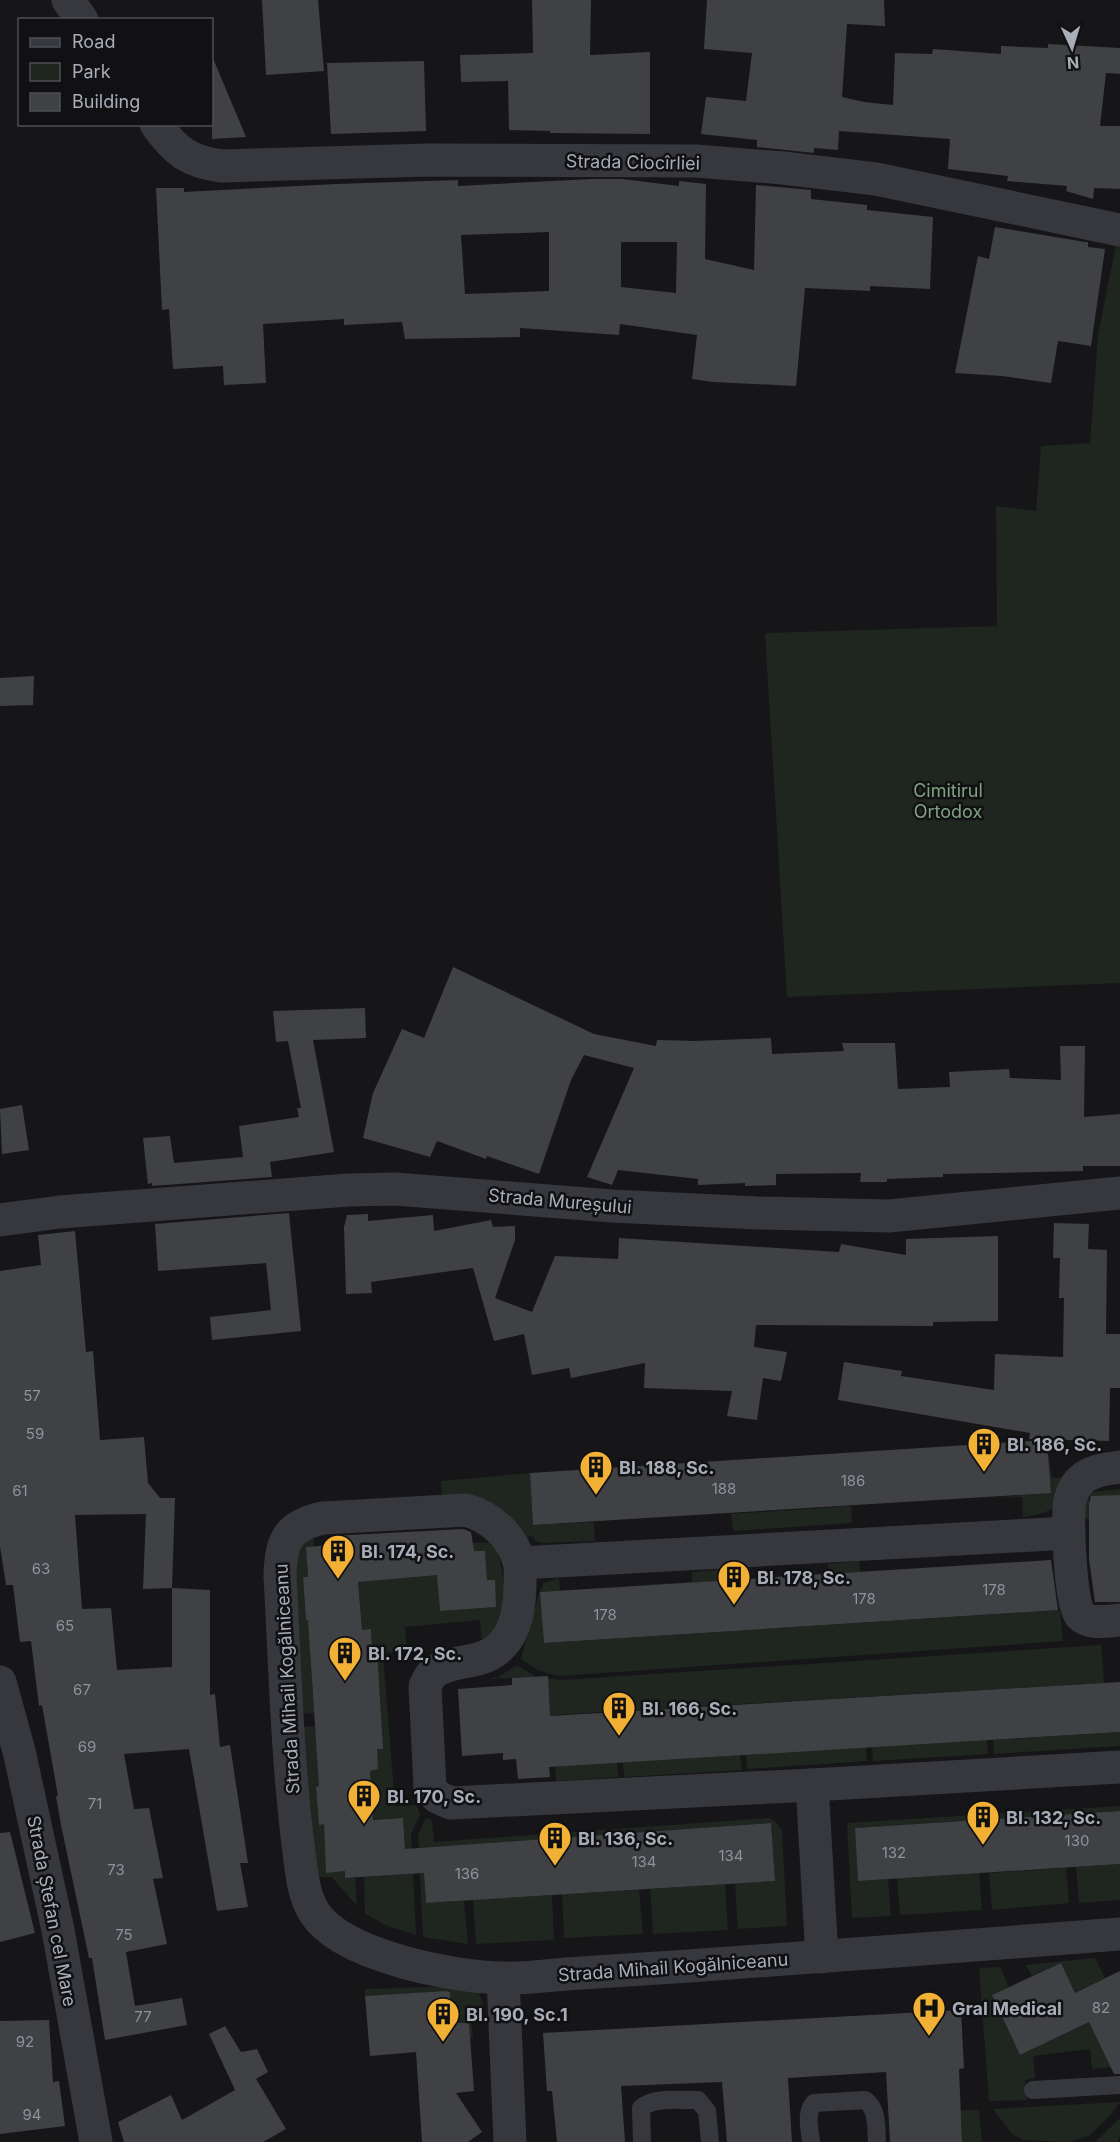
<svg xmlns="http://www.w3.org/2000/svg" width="1120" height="2142" font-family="Inter,sans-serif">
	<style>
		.green { fill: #1e261f }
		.building { fill: #404145; fill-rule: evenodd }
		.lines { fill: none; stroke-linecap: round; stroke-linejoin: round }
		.service { stroke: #37383d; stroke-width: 18 }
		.minor { stroke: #37383d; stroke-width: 33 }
		.labels { text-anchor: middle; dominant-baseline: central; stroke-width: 5; stroke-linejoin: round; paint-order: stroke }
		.number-label { font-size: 15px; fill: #8e929b }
		.street-label { font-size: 18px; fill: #a8adb8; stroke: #111113 }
		.park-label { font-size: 18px; fill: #7fa381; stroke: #111113 }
		.poi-label { font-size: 18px; font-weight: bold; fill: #a8adb8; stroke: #111113; text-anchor: start }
	</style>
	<rect width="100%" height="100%" fill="#161618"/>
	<g class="green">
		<polygon points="1117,239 1120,240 1120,983 787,997 765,633 997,626 996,506 1036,511 1041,446 1090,443 1098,335"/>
		<path d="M1048,1453L1052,1478L1074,1477C1058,1506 1058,1512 1023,1517L1022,1497L990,1498L1051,1493Z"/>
		<polygon points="530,1473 533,1525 594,1522 595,1541 544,1543 538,1542 530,1535 525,1541 442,1499 441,1481"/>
		<polygon points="1120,1489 1120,1495 1089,1497 1090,1519 1082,1519 1082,1505 1091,1492"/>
		<polygon points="851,1506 852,1523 733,1531 731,1514"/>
		<polygon points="313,1531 314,1546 306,1547 308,1577 303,1577 306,1620 311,1620 310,1651 314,1713 302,1714 294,1564 298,1547"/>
		<path d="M495,1542C505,1574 512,1620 482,1644L480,1620L405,1627L407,1651L383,1653L395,1806L417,1805L420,1815L411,1834L416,1935L388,1926L365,1914L364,1877L407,1874L403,1818L361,1820L360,1811L372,1810L370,1771L377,1651H372L371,1629L362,1630L358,1582L437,1565L440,1611L495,1607V1580H487L485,1551H472V1543Z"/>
		<polygon points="859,1561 860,1572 738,1580 738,1579 828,1573 828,1564"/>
		<polygon points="728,1569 728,1581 609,1587 692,1582 692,1572"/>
		<path d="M559,1578L560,1590L599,1589L541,1592L544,1643L1060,1610L1063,1641L560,1676C543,1674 534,1668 521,1659L540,1591L544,1583Z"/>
		<polygon points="1101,1645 1104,1683 553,1715 556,1766 617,1762 618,1777 556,1781 554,1751 532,1677 488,1679 498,1677 517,1665 536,1677 561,1680"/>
		<polygon points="315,1726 321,1786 316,1787 319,1824 324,1824 326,1872 345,1871 346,1878 355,1878 357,1906 332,1877 317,1877 303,1727"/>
		<polygon points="1120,1732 1120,1746 994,1754 993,1740"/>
		<polygon points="987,1740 988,1754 873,1761 872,1747"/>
		<polygon points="866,1747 867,1761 747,1769 746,1754"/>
		<polygon points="740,1755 742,1770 624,1777 623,1762"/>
		<polygon points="1120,1806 1120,1811 855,1828 858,1881 888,1879 891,1916 852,1918 847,1823"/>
		<polygon points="426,1818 432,1820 434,1842 769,1818 776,1822 782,1830 787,1926 738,1929 735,1883 775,1881 771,1823 423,1848 426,1903 464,1901 468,1944 429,1938 423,1937 418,1835"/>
		<polygon points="1120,1864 1120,1900 1079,1903 1076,1867"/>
		<polygon points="1066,1868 1069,1903 992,1910 989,1873"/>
		<polygon points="979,1873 982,1910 900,1915 897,1878"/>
		<polygon points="725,1884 728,1930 653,1934 650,1889"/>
		<polygon points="639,1890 643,1934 564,1938 562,1894"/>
		<polygon points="552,1895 554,1940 476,1944 473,1900"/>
		<polygon points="1095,1958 1105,1978 1075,1993 1061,1963 1032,1976 1026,1965"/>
		<polygon points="1000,1967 1009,1987 992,1995 1020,2055 1089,2022 1115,2067 1092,2069 1090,2049 1033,2056 1035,2078 1025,2080 1027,2100 989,2101 979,1968"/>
		<polygon points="464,1986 479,1993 484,2006 470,2007 473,2038 470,2038 469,2023 453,2023 450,1991 365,1996 365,1989"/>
		<polygon points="1120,2102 1111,2114 1089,2136 1068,2142 1023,2140 1012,2134 993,2109"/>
		<polygon points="961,2110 979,2110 982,2142 962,2142"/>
		<polygon points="1120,2118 1120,2134 1118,2142 1095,2142"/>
	</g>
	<g class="building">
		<polygon points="262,0 318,0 324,71 266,75"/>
		<polygon points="532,0 591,0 590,55 650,52 650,134 550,133 550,131 509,130 508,81 461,82 460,55 533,53"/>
		<polygon points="707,0 884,0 885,26 847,24 842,97 864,102 893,105 895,53 932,54 933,49 1001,54 1001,46 1048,48 1048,44 1120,48 1120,74 1106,73 1100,126 1120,126 1120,189 1094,188 1093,199 1066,191 1067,186 1007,181 1008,176 948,169 950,139 839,131 838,150 814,148 814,153 757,147 757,140 701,134 706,97 746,101 752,53 704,49"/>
		<polygon points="212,56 246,137 212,139"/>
		<polygon points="424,61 426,131 331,134 327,63"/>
		<path d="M591,179H622L679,186V181L706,184L705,259L754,270L756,185L811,190V199L867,205V210L933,217L930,289L870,286V291L805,288L796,386L713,382L692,379L697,335L620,324L619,335L520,328V337L405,339L402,322L344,325V319L263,324L266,383L224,385L223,366L173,369L169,309L162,310L156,188H184V192L336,184L458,180V186ZM549,232V291L465,294L461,235ZM621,242H677L676,293L621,287Z"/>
		<polygon points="995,227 1085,242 1088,242 1088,247 1105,249 1091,346 1058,341 1051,383 1002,376 955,373 978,256 989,259"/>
		<polygon points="34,676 33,705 0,706 0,678"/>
		<polygon points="453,967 594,1034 656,1046 657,1040 695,1041 771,1038 772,1054 844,1051 842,1043 895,1043 898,1089 950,1087 949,1072 1009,1069 1010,1078 1061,1080 1060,1046 1085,1046 1084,1117 1120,1114 1120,1166 1083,1166 1083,1171 943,1174 943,1177 887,1179 887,1182 860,1182 861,1173 776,1174 776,1185 745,1186 745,1183 698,1185 698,1179 618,1170 612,1185 587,1177 634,1068 584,1055 571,1080 539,1174 487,1156 486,1159 437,1141 430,1157 363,1138 373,1093 402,1029 424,1038"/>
		<polygon points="365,1008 366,1038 313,1040 334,1152 270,1162 272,1177 152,1186 152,1183 148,1184 143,1138 170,1136 174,1163 243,1157 239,1126 299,1117 297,1108 301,1108 288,1041 276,1042 273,1011"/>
		<polygon points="22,1105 29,1150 2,1154 0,1109"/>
		<polygon points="289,1213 301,1331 212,1340 210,1317 271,1310 266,1263 158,1271 155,1224"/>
		<polygon points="368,1214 368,1221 433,1215 434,1231 491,1220 493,1227 515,1226 515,1240 495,1298 532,1312 555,1256 618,1259 619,1238 839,1252 841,1244 906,1255 906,1239 998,1236 998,1321 933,1322 933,1326 756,1325 754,1347 787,1352 781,1381 763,1378 757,1420 727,1416 732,1391 644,1388 645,1363 571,1378 569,1368 532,1375 524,1334 494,1341 473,1268 371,1282 372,1293 346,1294 344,1227 347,1215"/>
		<polygon points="1054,1223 1089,1224 1088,1249 1107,1250 1106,1334 1120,1334 1120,1388 1110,1388 1109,1441 1029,1439 1030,1433 838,1400 844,1362 902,1371 901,1376 994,1390 995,1354 1063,1357 1064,1298 1059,1298 1060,1258 1053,1258"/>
		<path d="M75,1231L86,1352L93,1351L100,1440L144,1437L148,1483L160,1498H175L172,1588L210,1590V1695L215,1694L220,1747L230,1745L248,1863H240L248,1907L217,1911L189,1749L124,1754L134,1809L149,1808L163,1878L153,1879L167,1944L126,1952L135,2006L182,1998L187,2025L105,2040L92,1958H89L61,1825L56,1796H58L42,1705L39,1706L31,1641L20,1642L13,1585H6L0,1546V1271L41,1265L38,1235ZM146,1514L143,1589L172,1588V1667L117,1670L111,1608L82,1609L75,1515Z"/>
		<polygon points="1047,1440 1051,1493 533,1525 530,1473"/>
		<polygon points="1120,1495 1120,1602 1095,1602 1089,1559 1089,1504 1091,1496"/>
		<polygon points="463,1529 471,1532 474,1551 485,1551 487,1580 495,1580 496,1607 440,1611 437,1575 358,1582 362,1630 371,1629 372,1651 377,1651 383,1749 377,1749 378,1769 370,1771 373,1820 403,1818 405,1849 771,1823 775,1881 426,1903 424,1873 345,1878 345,1871 326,1873 324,1824 319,1825 316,1787 319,1786 308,1620 306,1620 303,1577 308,1577 306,1547 331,1545 331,1536"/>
		<polygon points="1051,1560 1058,1610 544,1643 540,1592"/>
		<polygon points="548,1676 550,1716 1120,1682 1120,1732 549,1767 550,1777 518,1779 516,1759 503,1760 503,1753 462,1756 458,1689 512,1685 512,1678"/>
		<polygon points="1120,1811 1120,1864 858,1881 855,1828"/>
		<polygon points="10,1832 35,1933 0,1942 0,1833"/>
		<polygon points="1061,1963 1075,1993 1120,1971 1120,2074 1114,2074 1089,2022 1020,2055 992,1995"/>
		<polygon points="446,1991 450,1992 453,2023 469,2023 474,2091 456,2093 482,2132 468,2142 422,2142 416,2052 370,2056 365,1996"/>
		<polygon points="961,2010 964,2068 959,2069 962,2142 890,2142 886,2072 788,2078 792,2142 727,2142 722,2082 621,2086 625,2142 557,2142 552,2091 547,2091 543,2033"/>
		<polygon points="49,2020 53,2082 59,2081 65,2126 0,2134 0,2021"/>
		<polygon points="225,2026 241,2052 257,2049 268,2072 256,2079 286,2129 263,2142 124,2142 118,2122 171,2095 182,2120 235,2090 209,2034"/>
	</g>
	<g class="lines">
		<g class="service">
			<polyline points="1033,2090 1120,2085"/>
			<path d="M642,2142L641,2108C656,2096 680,2101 698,2100L707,2111L710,2142"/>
			<path d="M811,2142C810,2130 805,2113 814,2103L865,2100C878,2109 876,2128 877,2142"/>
		</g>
		<g class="minor">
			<polyline points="68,0 82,20"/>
			<path d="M156,124C175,151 189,162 222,166L429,160L696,161L783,168L876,179L1120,230"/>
			<polyline points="0,1220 60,1212 348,1190 395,1189 612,1206 758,1213 889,1216 1120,1193"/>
			<path d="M1120,1467C1107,1469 1091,1470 1081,1480C1075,1485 1072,1493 1070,1500C1067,1517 1070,1604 1080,1615C1089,1625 1108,1621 1120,1620"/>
			<polyline points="520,1563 1069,1533"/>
			<polyline points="0,1682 19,1751 58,1930 96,2142"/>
			<path d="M1120,1767L812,1785L451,1803L437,1797L430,1787L425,1686C427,1683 429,1677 432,1674C449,1658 480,1666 499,1648C518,1631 520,1604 520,1580C520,1575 521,1568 519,1562C513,1537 491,1517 466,1510L323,1518C286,1526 281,1542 280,1576C285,1665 287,1756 298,1844C301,1866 302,1893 314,1912C341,1956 453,1977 502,1978C523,1979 545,1976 566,1974C607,1971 648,1969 689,1966C833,1956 976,1945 1120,1934"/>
			<polyline points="812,1785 822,1957"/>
			<polyline points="503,1978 510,2142"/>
		</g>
	</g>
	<defs>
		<g id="building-pin" transform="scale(1.725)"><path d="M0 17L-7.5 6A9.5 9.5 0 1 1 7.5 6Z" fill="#f2b134" stroke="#111113"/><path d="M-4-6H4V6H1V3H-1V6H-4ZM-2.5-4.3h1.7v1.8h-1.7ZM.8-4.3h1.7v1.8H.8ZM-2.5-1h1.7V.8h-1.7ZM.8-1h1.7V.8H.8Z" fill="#111"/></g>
		<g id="hospital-pin" transform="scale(1.725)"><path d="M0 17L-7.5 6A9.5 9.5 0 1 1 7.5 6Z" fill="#f2b134" stroke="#111113"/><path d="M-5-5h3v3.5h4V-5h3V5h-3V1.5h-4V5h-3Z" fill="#111"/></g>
	</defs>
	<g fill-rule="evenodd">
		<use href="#building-pin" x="984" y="1444"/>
		<use href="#building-pin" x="596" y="1467"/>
		<use href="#building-pin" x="338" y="1551"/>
		<use href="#building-pin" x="734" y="1577"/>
		<use href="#building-pin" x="345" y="1653"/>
		<use href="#building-pin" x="619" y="1708"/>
		<use href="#building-pin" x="364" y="1796"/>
		<use href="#building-pin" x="983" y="1817"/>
		<use href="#building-pin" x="555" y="1838"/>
		<use href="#hospital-pin" x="929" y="2008"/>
		<use href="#building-pin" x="443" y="2014"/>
	</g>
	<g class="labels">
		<g class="number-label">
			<text x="32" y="1395">57</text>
			<text x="35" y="1433">59</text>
			<text x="853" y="1480">186</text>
			<text x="724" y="1488">188</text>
			<text x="20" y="1490">61</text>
			<text x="41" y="1568">63</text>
			<text x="994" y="1589">178</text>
			<text x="864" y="1598">178</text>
			<text x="605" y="1614">178</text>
			<text x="65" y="1625">65</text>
			<text x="82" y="1689">67</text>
			<text x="87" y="1746">69</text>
			<text x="95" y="1803">71</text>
			<text x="1077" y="1840">130</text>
			<text x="894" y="1852">132</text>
			<text x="731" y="1855">134</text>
			<text x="644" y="1861">134</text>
			<text x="116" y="1869">73</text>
			<text x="467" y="1873">136</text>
			<text x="124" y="1934">75</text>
			<text x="1101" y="2007">82</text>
			<text x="143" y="2016">77</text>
			<text x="25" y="2041">92</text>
			<text x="32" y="2114">94</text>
		</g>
		<g class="street-label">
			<text transform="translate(633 162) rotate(1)">Strada Ciocîrliei</text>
			<text transform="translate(560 1201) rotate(5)">Strada Mureșului</text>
			<text transform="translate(287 1679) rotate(-93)">Strada Mihail Kogălniceanu</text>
			<text transform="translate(52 1911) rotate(79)">Strada Ștefan cel Mare</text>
			<text transform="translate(673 1967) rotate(-4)">Strada Mihail Kogălniceanu</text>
		</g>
		<g class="park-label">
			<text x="948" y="790">Cimitirul<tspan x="948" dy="21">Ortodox</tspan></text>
		</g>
		<g class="poi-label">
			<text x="1007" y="1444">Bl. 186, Sc.</text>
			<text x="619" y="1467">Bl. 188, Sc.</text>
			<text x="361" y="1551">Bl. 174, Sc.</text>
			<text x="757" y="1577">Bl. 178, Sc.</text>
			<text x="368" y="1653">Bl. 172, Sc.</text>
			<text x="642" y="1708">Bl. 166, Sc.</text>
			<text x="387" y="1796">Bl. 170, Sc.</text>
			<text x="1006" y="1817">Bl. 132, Sc.</text>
			<text x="578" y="1838">Bl. 136, Sc.</text>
			<text x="952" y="2008">Gral Medical</text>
			<text x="466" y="2014">Bl. 190, Sc.1</text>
		</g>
	</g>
	<rect x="18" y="18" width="195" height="108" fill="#111113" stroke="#4d4f55" stroke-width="1.5"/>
	<rect x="30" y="38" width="30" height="9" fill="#37383d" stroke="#4d4f55" stroke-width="1.5"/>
	<text x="72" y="48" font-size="18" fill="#a8adb8">Road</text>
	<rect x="30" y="63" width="30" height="18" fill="#1e261f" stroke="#4d4f55" stroke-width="1.5"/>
	<text x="72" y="78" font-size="18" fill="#a8adb8">Park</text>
	<rect x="30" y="93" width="30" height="18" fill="#404145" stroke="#4d4f55" stroke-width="1.5"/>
	<text x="72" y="108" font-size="18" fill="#a8adb8">Building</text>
	<g transform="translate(1072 48) rotate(176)" stroke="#111113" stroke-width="4.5" paint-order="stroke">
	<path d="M0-4.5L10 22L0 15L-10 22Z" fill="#a8adb8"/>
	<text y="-9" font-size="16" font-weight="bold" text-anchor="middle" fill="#a8adb8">N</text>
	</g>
</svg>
